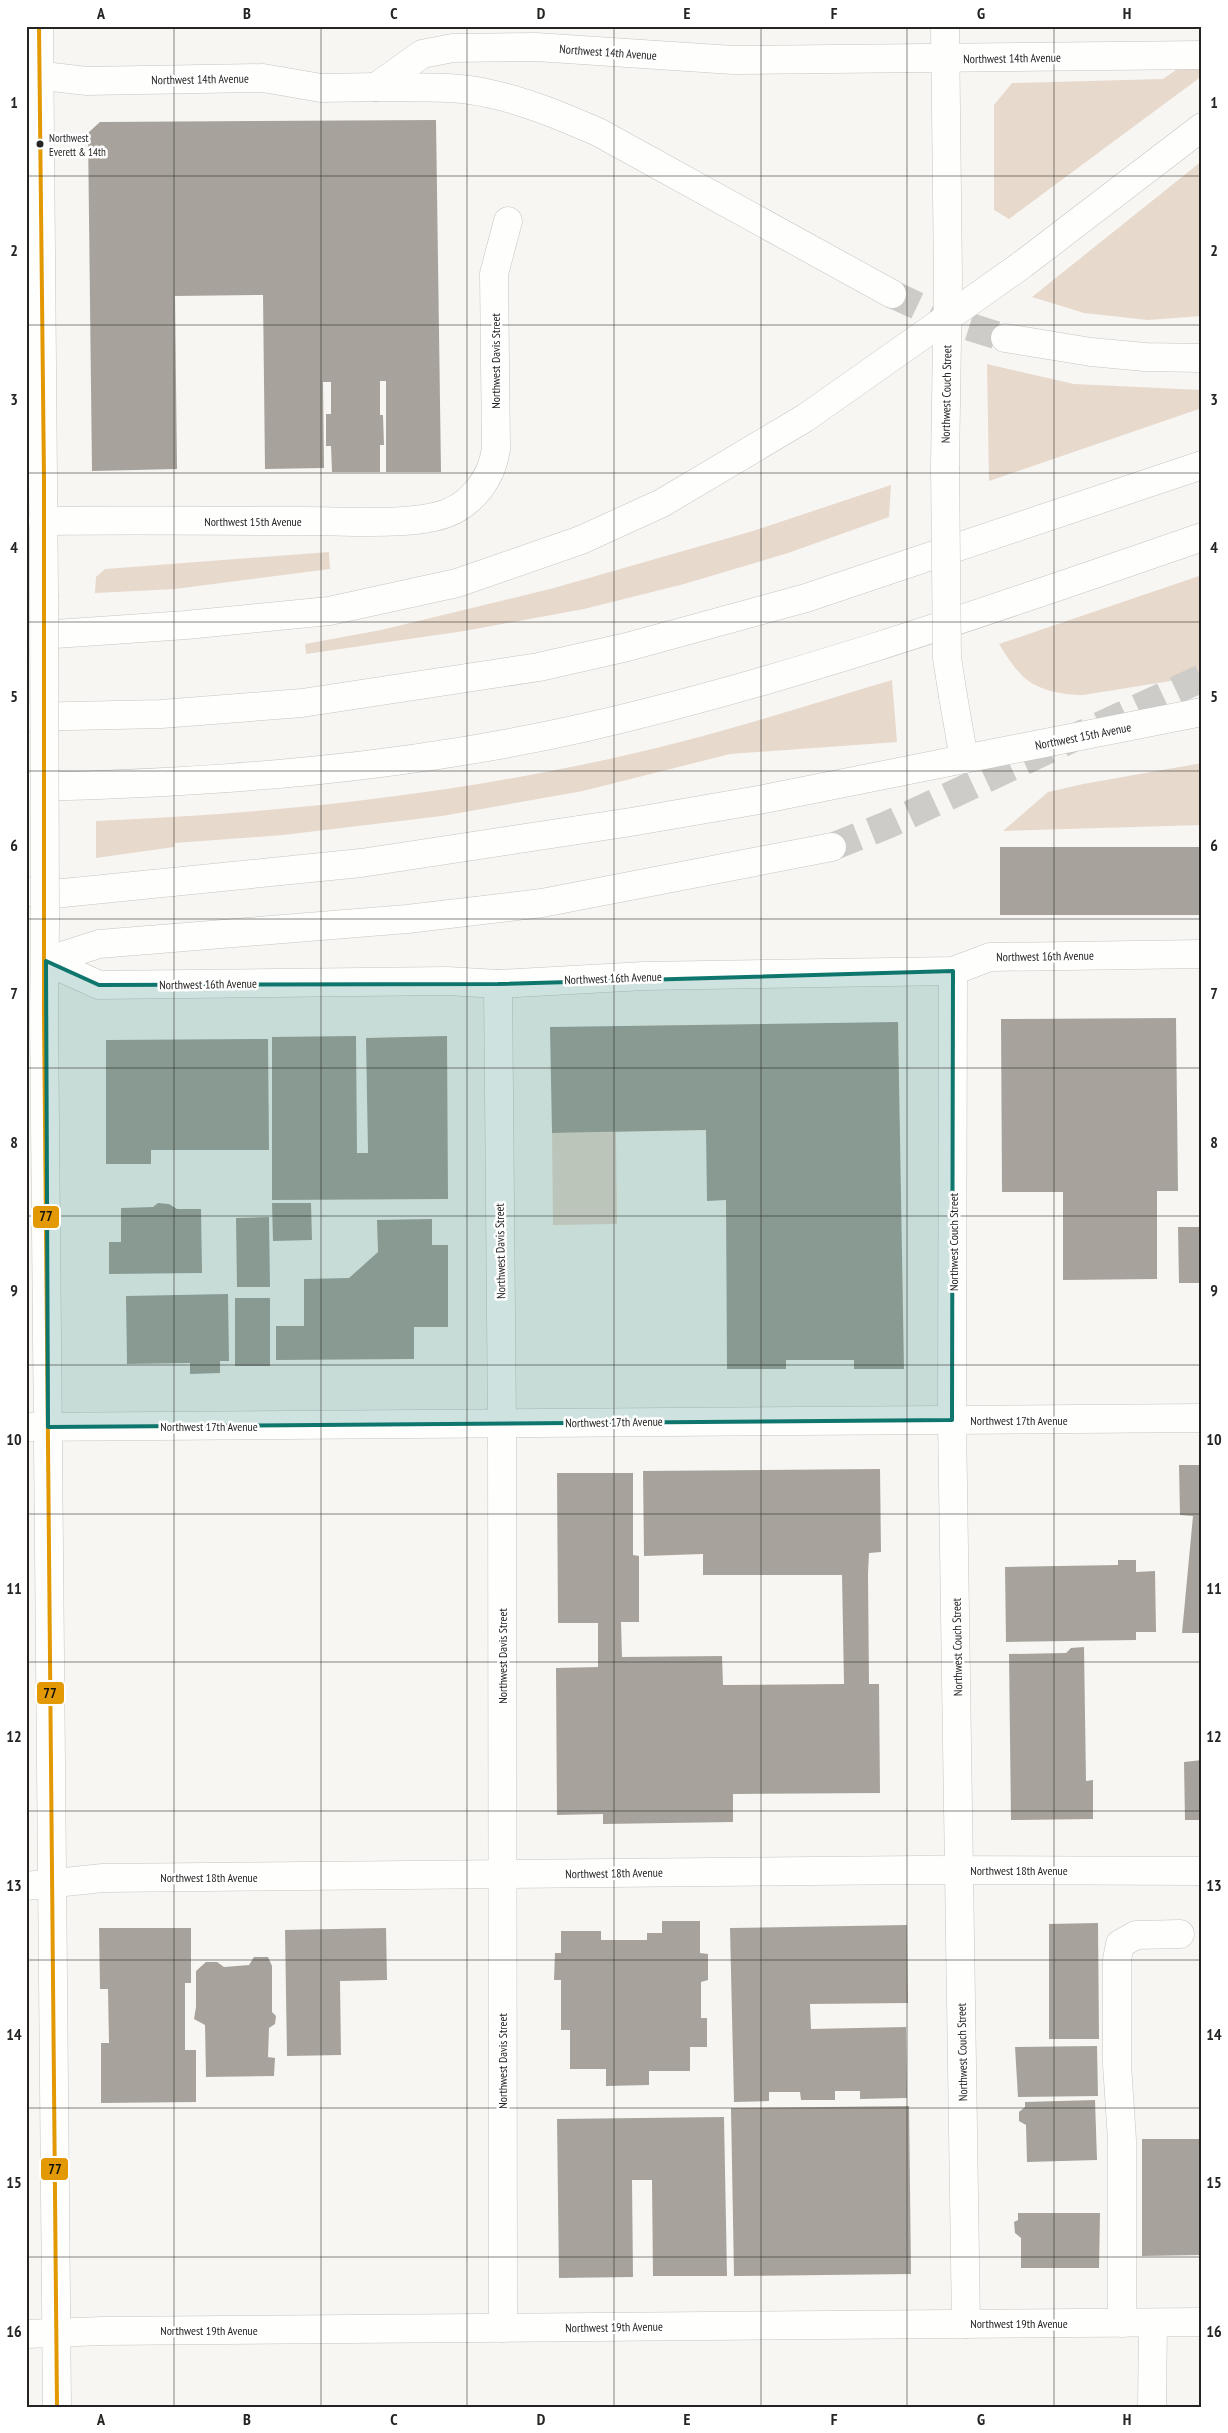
<svg xmlns="http://www.w3.org/2000/svg" width="1228" height="2433" font-family="'PT Sans Narrow',sans-serif">
	<style>
		.green { fill: #e8d9cd }
		.building { fill: #a7a39c }
		.lines { fill: none; stroke-linecap: round; stroke-linejoin: round }
		.highway-tunnel { stroke: #cdccc8; stroke-width: 28; stroke-dasharray: 28 14; stroke-linecap: butt }
		.minor-casing { stroke: #c6c5c2; stroke-width: 29 }
		.major-casing { stroke: #c6c5c2; stroke-width: 29 }
		.highway-casing { stroke: #c6c5c2; stroke-width: 29 }
		.minor { stroke: #fefefd; stroke-width: 28 }
		.major { stroke: #fefefd; stroke-width: 28 }
		.highway { stroke: #fefefd; stroke-width: 28 }
		.minor-bridge-casing { stroke: #c6c5c2; stroke-width: 29; stroke-linecap: butt }
		.major-bridge-casing { stroke: #c6c5c2; stroke-width: 29; stroke-linecap: butt }
		.minor-bridge { stroke: #fefefd; stroke-width: 28 }
		.major-bridge { stroke: #fefefd; stroke-width: 28 }
		.bus-1-casing { stroke: #fff; stroke-width: 8 }
		.bus-1 { stroke: #e29903; stroke-width: 4 }
		.marked { fill: #0f766e; fill-opacity: 0.2; stroke: #0f766e; stroke-width: 4; stroke-linejoin: round }
		.grid { fill: none; stroke: #252422; stroke-width: 1; stroke-opacity: 0.55 }
		.bus-dot { fill: #252422; stroke: #fff; stroke-width: 2 }
		.labels { text-anchor: middle; dominant-baseline: central; stroke-width: 5; stroke-linejoin: round; paint-order: stroke }
		.bus-label { font-size: 11px; fill: #252422; stroke: #fff; text-anchor: start }
		.street-label { font-size: 12px; fill: #252422; stroke: #fff }
		.line-badge { stroke: #fff; stroke-width: 2 }
		.pale-badge-label { font-size: 14px; text-anchor: middle; font-weight: bold; fill: #111 }
		.neatline { fill: none; stroke: #252422; stroke-width: 2 }
		.grid-label { font-size: 16px; text-anchor: middle; font-weight: bold; fill: #252422 }
	</style>
	<rect width="100%" height="100%" fill="#f7f6f2"/>
	<g class="green">
		<polygon points="1202,64 1202,76 1009,219 994,210 994,105 1012,83 1163,79 1183,65"/>
		<polygon points="1202,161 1202,316 1148,320 1084,313 1032,297"/>
		<polygon points="987,364 1074,384 1202,390 1202,408 989,481"/>
		<polygon points="891,485 889,517 788,553 684,584 584,609 464,631 306,654 305,644 381,630 554,588 753,531"/>
		<polygon points="329,552 330,569 175,589 95,593 96,577 105,569"/>
		<path d="M1202,575V676L1083,695C1062,695 1033,690 1019,672C1011,664 1005,653 999,644Z"/>
		<path d="M892,680L897,742L730,754L583,791L442,816L283,835L175,843L174,847L96,858V821C292,813 489,791 680,742C751,724 821,701 892,680Z"/>
		<polygon points="1202,763 1202,825 1003,831 1048,792 1083,784"/>
		<polygon points="616,1132 617,1224 553,1225 552,1133"/>
	</g>
	<g class="building">
		<polygon points="436,120 441,472 386,472 386,381 380,381 380,415 383,415 384,445 380,445 380,472 332,472 331,446 326,446 326,414 331,414 331,382 323,382 324,468 265,469 263,295 175,296 177,469 92,471 88,133 100,122"/>
		<rect x="1000" y="847" width="202" height="68"/>
		<polygon points="1176,1018 1178,1191 1157,1191 1157,1279 1063,1280 1063,1192 1002,1192 1001,1019"/>
		<polygon points="898,1022 904,1369 854,1369 854,1360 786,1360 786,1369 727,1369 726,1200 707,1201 706,1130 552,1133 550,1027"/>
		<polygon points="356,1036 357,1153 368,1153 366,1038 447,1036 448,1199 272,1200 272,1037"/>
		<polygon points="268,1039 269,1150 151,1150 151,1164 106,1164 106,1040"/>
		<polygon points="158,1203 169,1204 177,1209 201,1209 202,1273 109,1274 109,1242 121,1242 121,1208 153,1207"/>
		<polygon points="272,1203 311,1203 312,1240 273,1241"/>
		<polygon points="269,1217 270,1287 237,1287 236,1218"/>
		<polygon points="432,1219 432,1245 448,1245 448,1327 414,1327 414,1359 276,1360 276,1326 304,1326 304,1279 349,1278 378,1252 377,1220"/>
		<polygon points="1178,1227 1202,1227 1202,1283 1179,1283"/>
		<polygon points="228,1294 229,1361 220,1361 220,1373 190,1374 190,1363 127,1364 126,1296"/>
		<rect x="235" y="1298" width="35" height="68"/>
		<polygon points="1179,1465 1202,1465 1202,1633 1182,1633 1193,1516 1180,1515"/>
		<polygon points="880,1469 881,1552 869,1553 868,1574 869,1684 879,1684 880,1793 733,1794 733,1822 603,1824 603,1814 557,1815 556,1668 598,1667 598,1623 558,1623 557,1473 633,1473 633,1555 639,1556 639,1622 621,1622 622,1657 722,1656 723,1685 844,1684 842,1575 703,1575 703,1554 644,1556 643,1471"/>
		<polygon points="1118,1560 1136,1560 1136,1572 1155,1571 1156,1632 1136,1632 1136,1640 1006,1642 1005,1567 1118,1565"/>
		<polygon points="1084,1647 1086,1781 1093,1780 1093,1819 1011,1820 1009,1654 1066,1653 1071,1648"/>
		<polygon points="1202,1760 1202,1820 1185,1820 1184,1762"/>
		<polygon points="662,1921 700,1921 700,1953 708,1954 708,1980 701,1982 701,2018 707,2018 707,2047 690,2047 690,2071 649,2071 649,2085 606,2086 606,2069 570,2069 570,2030 561,2030 561,1980 554,1980 555,1953 561,1953 561,1931 601,1931 601,1940 647,1940 647,1933 662,1933"/>
		<polygon points="1098,1923 1099,2039 1049,2039 1049,1924"/>
		<polygon points="907,1925 908,2003 810,2004 811,2029 906,2027 907,2098 860,2099 860,2091 835,2091 835,2100 801,2100 800,2092 769,2092 769,2101 734,2102 730,1928"/>
		<polygon points="99,1928 191,1928 191,1983 185,1983 185,2050 196,2050 196,2102 101,2103 101,2043 109,2043 108,1989 100,1989"/>
		<polygon points="386,1928 387,1980 340,1981 341,2055 287,2056 285,1930"/>
		<polygon points="254,1957 268,1957 272,1966 272,2012 276,2016 275,2024 269,2028 268,2057 275,2058 274,2076 206,2077 205,2025 194,2019 196,2007 196,1971 206,1962 217,1962 224,1967 249,1965"/>
		<polygon points="1097,2046 1098,2096 1018,2097 1015,2047"/>
		<polygon points="1095,2100 1097,2160 1027,2162 1026,2125 1019,2121 1019,2112 1025,2107 1025,2102"/>
		<polygon points="909,2106 911,2274 734,2276 731,2108"/>
		<polygon points="724,2117 727,2276 653,2276 652,2180 632,2180 633,2277 559,2278 557,2119"/>
		<polygon points="1142,2139 1202,2139 1202,2255 1142,2256"/>
		<polygon points="1018,2213 1100,2213 1099,2268 1021,2268 1021,2238 1015,2233 1014,2222 1018,2220"/>
	</g>
	<g class="lines">
		<g class="highway-tunnel">
			<polyline points="892,294 945,319 1005,338"/>
			<polyline points="832,847 887,825 1202,678"/>
		</g>
		<g class="minor-casing">
			<g id="minor">
				<polyline points="376,87 422,54 453,48 536,47 733,60 1202,55"/>
				<polyline points="945,466 948,277 945,26"/>
				<path d="M43,521C130,520 218,521 305,521C342,521 398,525 434,517C468,510 491,482 496,449L494,274L508,221"/>
				<polyline points="953,696 964,759"/>
				<polyline points="46,961 99,985 447,981 498,984 644,976 953,971 990,957 1202,954"/>
				<polyline points="953,971 952,1420 966,2324"/>
				<polyline points="498,984 502,1424 503,2328"/>
				<polyline points="26,1427 1202,1418"/>
				<polyline points="26,1886 103,1878 918,1870 1202,1871"/>
				<polyline points="1122,2323 1122,2140 1117,2064 1117,1960 1120,1944 1136,1935 1180,1934"/>
				<polyline points="26,2334 102,2331 1202,2322"/>
				<polyline points="1152,2407 1153,2323"/>
			</g>
		</g>
		<g class="major-casing">
			<g id="major">
				<polyline points="39,26 44,594"/>
				<polyline points="26,74 87,81 263,78 321,88 376,87"/>
				<polyline points="947,318 1023,264 1202,127"/>
				<polyline points="964,759 1202,712"/>
				<polyline points="45,921 44,1016 57,2407"/>
			</g>
		</g>
		<g class="highway-casing">
			<g id="highway">
				<path d="M376,87C414,88 453,85 491,94C528,102 563,117 598,132L892,294"/>
				<polyline points="1005,338 1091,352 1145,357 1202,358"/>
				<polyline points="26,636 186,625 329,611 457,583 581,540 662,503 805,418 947,318"/>
				<polyline points="26,717 161,714 302,703 539,667 627,647 806,598 1202,465"/>
				<path d="M26,787C214,783 403,769 587,727C796,679 999,607 1202,537"/>
				<polyline points="26,892 63,893 361,863 631,822 764,799 964,759"/>
				<polyline points="46,961 99,944 407,919 542,903 832,847"/>
			</g>
		</g>
		<use href="#minor" class="minor"/>
		<use href="#major" class="major"/>
		<use href="#highway" class="highway"/>
		<g class="minor-bridge-casing">
			<polyline id="minor-bridge" points="945,466 947,658 953,696"/>
		</g>
		<g class="major-bridge-casing">
			<polyline id="major-bridge" points="44,594 45,921"/>
		</g>
		<use href="#minor-bridge" class="minor-bridge"/>
		<use href="#major-bridge" class="major-bridge"/>
		<g class="bus-1-casing">
			<polyline id="bus-1" points="39,26 44,479 44,1016 57,2407"/>
		</g>
		<use href="#bus-1" class="bus-1"/>
	</g>
	<path class="marked" d="M46,961L99,985L498,984L953,971L952,1420L48,1427Z"/>
	<path class="grid" d="M174,26V2407M321,26V2407M467,26V2407M614,26V2407M761,26V2407M907,26V2407M1054,26V2407M26,176H1202M26,325H1202M26,473H1202M26,622H1202M26,771H1202M26,919H1202M26,1068H1202M26,1216H1202M26,1365H1202M26,1514H1202M26,1662H1202M26,1811H1202M26,1960H1202M26,2108H1202M26,2257H1202"/>
	<circle class="bus-dot" cx="40" cy="144" r="4.5"/>
	<g class="labels">
		<g class="bus-label">
			<text x="49" y="138">Northwest<tspan x="49" dy="14">Everett &amp; 14th</tspan></text>
		</g>
		<g class="street-label">
			<text transform="translate(608 52) rotate(4)">Northwest 14th Avenue</text>
			<text transform="translate(1012 58) rotate(-1)">Northwest 14th Avenue</text>
			<text transform="translate(200 79) rotate(-1)">Northwest 14th Avenue</text>
			<text transform="translate(495 361) rotate(-90)">Northwest Davis Street</text>
			<text transform="translate(946 394) rotate(-89)">Northwest Couch Street</text>
			<text x="253" y="521">Northwest 15th Avenue</text>
			<text transform="translate(1083 736) rotate(-11)">Northwest 15th Avenue</text>
			<text transform="translate(1045 956) rotate(-1)">Northwest 16th Avenue</text>
			<text transform="translate(613 978) rotate(-2)">Northwest 16th Avenue</text>
			<text transform="translate(208 984) rotate(-1)">Northwest 16th Avenue</text>
			<text transform="translate(953 1242) rotate(-90)">Northwest Couch Street</text>
			<text transform="translate(500 1251) rotate(-91)">Northwest Davis Street</text>
			<text x="1019" y="1420">Northwest 17th Avenue</text>
			<text transform="translate(614 1422) rotate(-1)">Northwest 17th Avenue</text>
			<text x="209" y="1426">Northwest 17th Avenue</text>
			<text transform="translate(957 1647) rotate(-91)">Northwest Couch Street</text>
			<text transform="translate(502 1656) rotate(-90)">Northwest Davis Street</text>
			<text x="1019" y="1870">Northwest 18th Avenue</text>
			<text transform="translate(614 1873) rotate(-1)">Northwest 18th Avenue</text>
			<text x="209" y="1877">Northwest 18th Avenue</text>
			<text transform="translate(962 2052) rotate(-91)">Northwest Couch Street</text>
			<text transform="translate(502 2061) rotate(-90)">Northwest Davis Street</text>
			<text x="1019" y="2323">Northwest 19th Avenue</text>
			<text transform="translate(614 2327) rotate(-1)">Northwest 19th Avenue</text>
			<text x="209" y="2330">Northwest 19th Avenue</text>
		</g>
	</g>
	<g class="line-badge">
		<rect x="32" y="1205" width="28" height="24" rx="5" fill="#e29903"/>
		<rect x="36" y="1681" width="29" height="24" rx="5" fill="#e29903"/>
		<rect x="40" y="2157" width="29" height="24" rx="5" fill="#e29903"/>
	</g>
	<g class="pale-badge-label">
		<text x="46" y="1221">77</text>
		<text x="50" y="1698">77</text>
		<text x="55" y="2174">77</text>
	</g>
	<rect width="1228" height="2433" fill="none" stroke="#ffffff" stroke-width="55"/>
	<rect x="28" y="28" width="1172" height="2378" class="neatline"/>
	<g class="grid-label">
		<text x="101" y="19">A</text>
		<text x="247" y="19">B</text>
		<text x="394" y="19">C</text>
		<text x="541" y="19">D</text>
		<text x="687" y="19">E</text>
		<text x="834" y="19">F</text>
		<text x="981" y="19">G</text>
		<text x="1127" y="19">H</text>
		<text x="14" y="108">1</text>
		<text x="1214" y="108">1</text>
		<text x="14" y="256">2</text>
		<text x="1214" y="256">2</text>
		<text x="14" y="405">3</text>
		<text x="1214" y="405">3</text>
		<text x="14" y="553">4</text>
		<text x="1214" y="553">4</text>
		<text x="14" y="702">5</text>
		<text x="1214" y="702">5</text>
		<text x="14" y="851">6</text>
		<text x="1214" y="851">6</text>
		<text x="14" y="999">7</text>
		<text x="1214" y="999">7</text>
		<text x="14" y="1148">8</text>
		<text x="1214" y="1148">8</text>
		<text x="14" y="1296">9</text>
		<text x="1214" y="1296">9</text>
		<text x="14" y="1445">10</text>
		<text x="1214" y="1445">10</text>
		<text x="14" y="1594">11</text>
		<text x="1214" y="1594">11</text>
		<text x="14" y="1742">12</text>
		<text x="1214" y="1742">12</text>
		<text x="14" y="1891">13</text>
		<text x="1214" y="1891">13</text>
		<text x="14" y="2040">14</text>
		<text x="1214" y="2040">14</text>
		<text x="14" y="2188">15</text>
		<text x="1214" y="2188">15</text>
		<text x="14" y="2337">16</text>
		<text x="1214" y="2337">16</text>
		<text x="101" y="2425">A</text>
		<text x="247" y="2425">B</text>
		<text x="394" y="2425">C</text>
		<text x="541" y="2425">D</text>
		<text x="687" y="2425">E</text>
		<text x="834" y="2425">F</text>
		<text x="981" y="2425">G</text>
		<text x="1127" y="2425">H</text>
	</g>
</svg>
